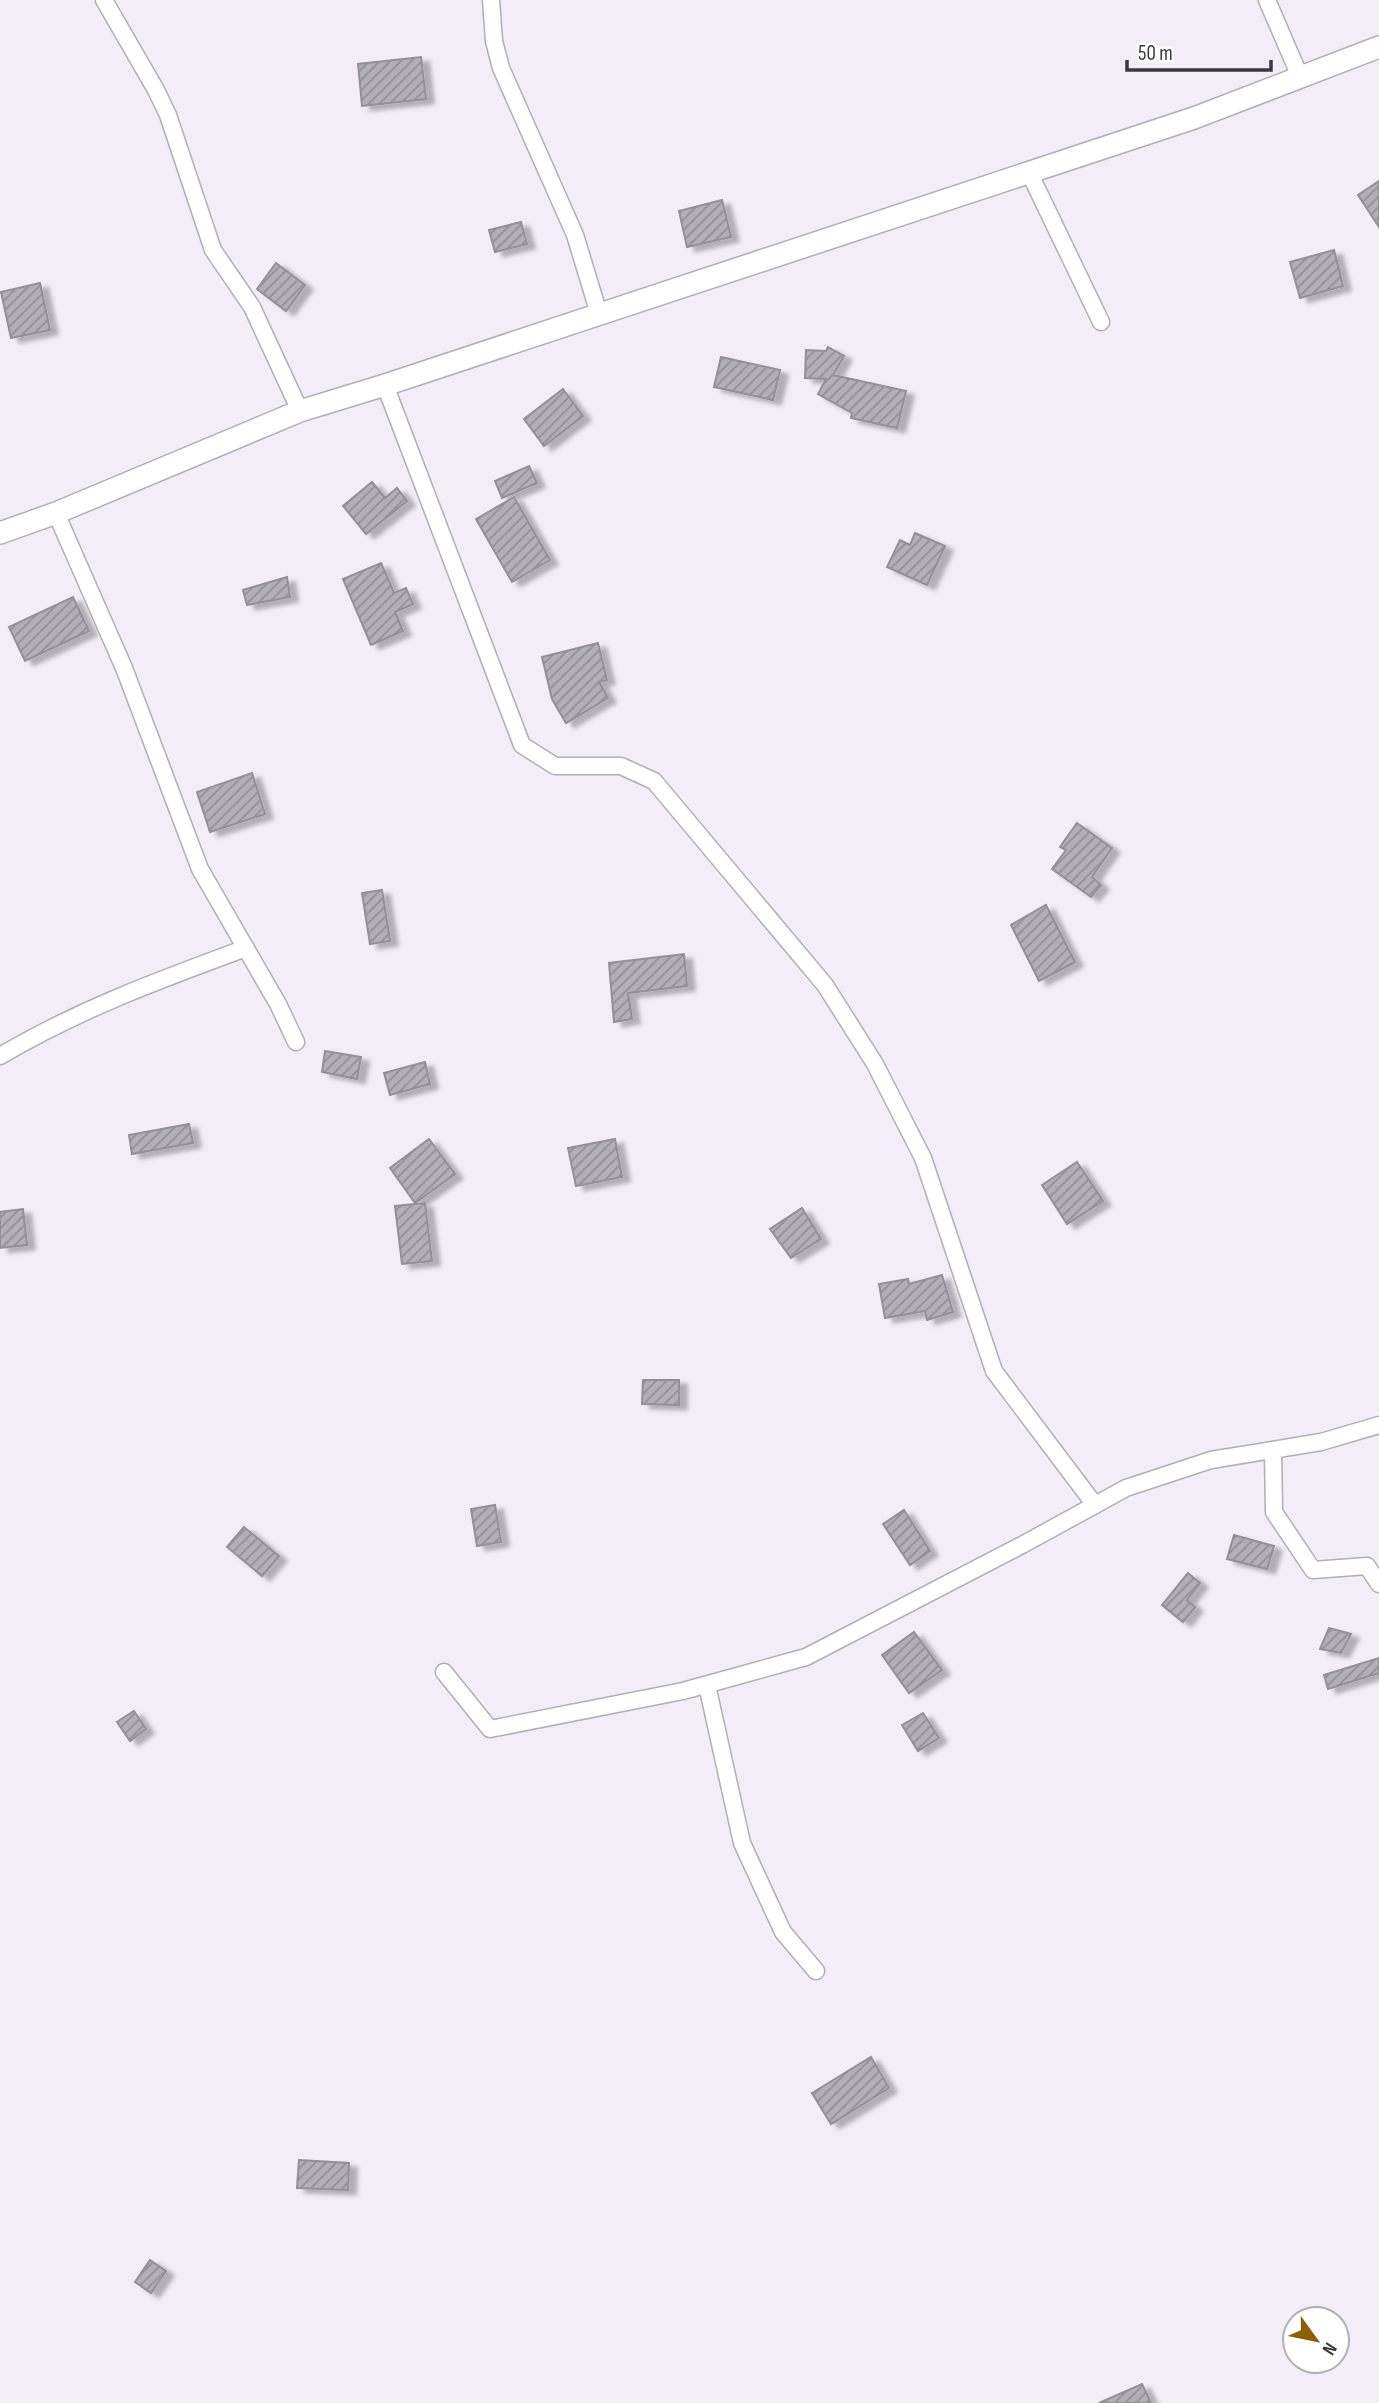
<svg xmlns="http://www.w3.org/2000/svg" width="1379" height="2403" font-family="'Sofia Sans Condensed',sans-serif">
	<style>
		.building { fill: url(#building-hatch); stroke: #948f98; stroke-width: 2; filter: url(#shadow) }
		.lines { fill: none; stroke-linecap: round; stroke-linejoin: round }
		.minor-casing { stroke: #b2adb6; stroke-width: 19 }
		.secondary-casing { stroke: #b2adb6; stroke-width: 24 }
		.minor { stroke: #fff; stroke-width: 16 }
		.secondary { stroke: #fff; stroke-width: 21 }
	</style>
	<defs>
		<pattern id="building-hatch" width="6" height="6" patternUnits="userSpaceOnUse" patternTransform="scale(1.75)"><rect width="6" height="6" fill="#b3afb8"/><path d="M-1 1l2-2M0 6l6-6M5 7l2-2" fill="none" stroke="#938f97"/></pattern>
		<filter id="shadow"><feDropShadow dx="8" dy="4.5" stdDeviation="2" flood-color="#0004"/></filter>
	</defs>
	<rect width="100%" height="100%" fill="#f2edf6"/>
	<g class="building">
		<polygon points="421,57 426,99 362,106 358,64"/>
		<polygon points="1379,181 1379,227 1358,195"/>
		<polygon points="722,200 731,237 687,247 679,211"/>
		<polygon points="521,222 527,244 495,252 489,230"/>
		<polygon points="1334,250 1343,286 1300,298 1290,262"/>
		<polygon points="276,263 305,285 286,311 257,289"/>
		<polygon points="40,283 50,330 11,338 1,292"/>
		<polygon points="828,347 844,356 833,375 906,391 897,428 851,418 852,413 818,394 826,379 805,378 806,350 826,351"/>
		<polygon points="721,357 780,370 773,400 714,387"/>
		<polygon points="563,389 583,416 544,446 524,419"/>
		<polygon points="529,466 537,483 502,498 495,481"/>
		<polygon points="372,482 385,498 397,488 407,501 366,534 343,506"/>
		<polygon points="514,497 550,560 512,582 476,519"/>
		<polygon points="915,533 945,546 927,585 887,567 900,540 910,545"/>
		<polygon points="381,563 394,593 406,588 413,604 395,612 403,631 371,645 343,579"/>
		<polygon points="287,577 290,597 247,605 243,590"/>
		<polygon points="73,597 89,631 25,661 9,627"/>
		<polygon points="598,643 607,680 599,682 608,698 566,723 552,699 542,657"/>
		<polygon points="252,773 265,814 210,832 197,792"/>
		<polygon points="1077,823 1112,848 1092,877 1101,885 1091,897 1052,869 1066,850 1060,847"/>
		<polygon points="382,890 390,941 370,944 362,893"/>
		<polygon points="1046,905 1075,962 1039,981 1011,925"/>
		<polygon points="684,954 687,986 628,993 632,1019 614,1022 609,963"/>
		<polygon points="325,1051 361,1057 357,1079 322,1072"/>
		<polygon points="425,1062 430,1084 390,1095 384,1073"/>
		<polygon points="189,1124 193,1143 132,1154 129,1135"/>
		<polygon points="429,1139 455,1174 415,1203 390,1168"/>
		<polygon points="615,1139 622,1177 576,1186 568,1148"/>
		<polygon points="1077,1162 1103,1201 1067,1224 1042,1185"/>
		<polygon points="425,1203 432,1261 402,1264 395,1206"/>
		<polygon points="802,1208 821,1239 791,1258 770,1229"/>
		<polygon points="23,1209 27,1245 0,1248 0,1212"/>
		<polygon points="942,1275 953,1312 927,1320 925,1311 885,1318 879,1284 908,1279 909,1284"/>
		<polygon points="643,1380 679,1380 679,1405 642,1404"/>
		<polygon points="495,1505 501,1542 477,1546 471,1509"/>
		<polygon points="904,1510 930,1551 910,1565 883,1524"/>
		<polygon points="244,1527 279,1556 262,1576 227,1547"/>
		<polygon points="1234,1535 1274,1546 1267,1569 1227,1559"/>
		<polygon points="1188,1573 1200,1583 1187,1600 1195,1607 1183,1622 1162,1605"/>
		<polygon points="1329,1628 1351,1634 1341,1653 1320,1649"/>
		<polygon points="914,1632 942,1670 909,1693 882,1655"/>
		<polygon points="1379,1658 1379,1673 1328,1689 1324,1675"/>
		<polygon points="134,1711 146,1729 130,1741 117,1722"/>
		<polygon points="923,1713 939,1738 918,1751 902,1725"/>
		<polygon points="871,2057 889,2088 831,2124 812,2093"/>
		<polygon points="299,2160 349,2163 348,2190 297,2188"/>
		<polygon points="150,2260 166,2271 151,2293 135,2282"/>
		<polygon points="1142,2384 1151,2403 1099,2403"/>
	</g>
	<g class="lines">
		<g class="minor-casing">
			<g id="minor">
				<polyline points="104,0 156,90 168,115 213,250 252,307 300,411"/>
				<polyline points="491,0 494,41 501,68 575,235 599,314"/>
				<polyline points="1267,0 1301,79"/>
				<polyline points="1029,172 1101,322"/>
				<polyline points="385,385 522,745 555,766 621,766 654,781 825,985 875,1064 923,1158 994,1371 1095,1505"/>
				<polyline points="56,513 124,668 200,869 278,1004 296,1042"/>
				<path d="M0,1056C80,1009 159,980 246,948"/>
				<polyline points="1273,1450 1274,1512 1313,1570 1367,1566 1379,1584"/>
				<polyline points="444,1672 490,1729 683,1691 806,1657 1022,1545 1126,1488 1211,1460 1321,1442 1379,1425"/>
				<polyline points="707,1685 742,1843 783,1932 816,1971"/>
			</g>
		</g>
		<g class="secondary-casing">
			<polyline id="secondary" points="0,533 56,513 300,411 385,385 1194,118 1379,47"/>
		</g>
		<use href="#minor" class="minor"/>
		<use href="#secondary" class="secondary"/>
	</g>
	<g transform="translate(1316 2340) rotate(123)"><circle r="33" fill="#ffffff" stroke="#b0afb1" stroke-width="2"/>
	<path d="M0-5L12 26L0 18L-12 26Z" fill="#8b5f02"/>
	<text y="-10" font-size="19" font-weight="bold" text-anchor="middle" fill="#3a383c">N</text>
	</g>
	<path d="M1127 60v10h144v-10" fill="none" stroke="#3a383c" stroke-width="3.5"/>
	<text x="1138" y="60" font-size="21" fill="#3a383c" stroke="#ffffff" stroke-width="5" paint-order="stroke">50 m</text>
</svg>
